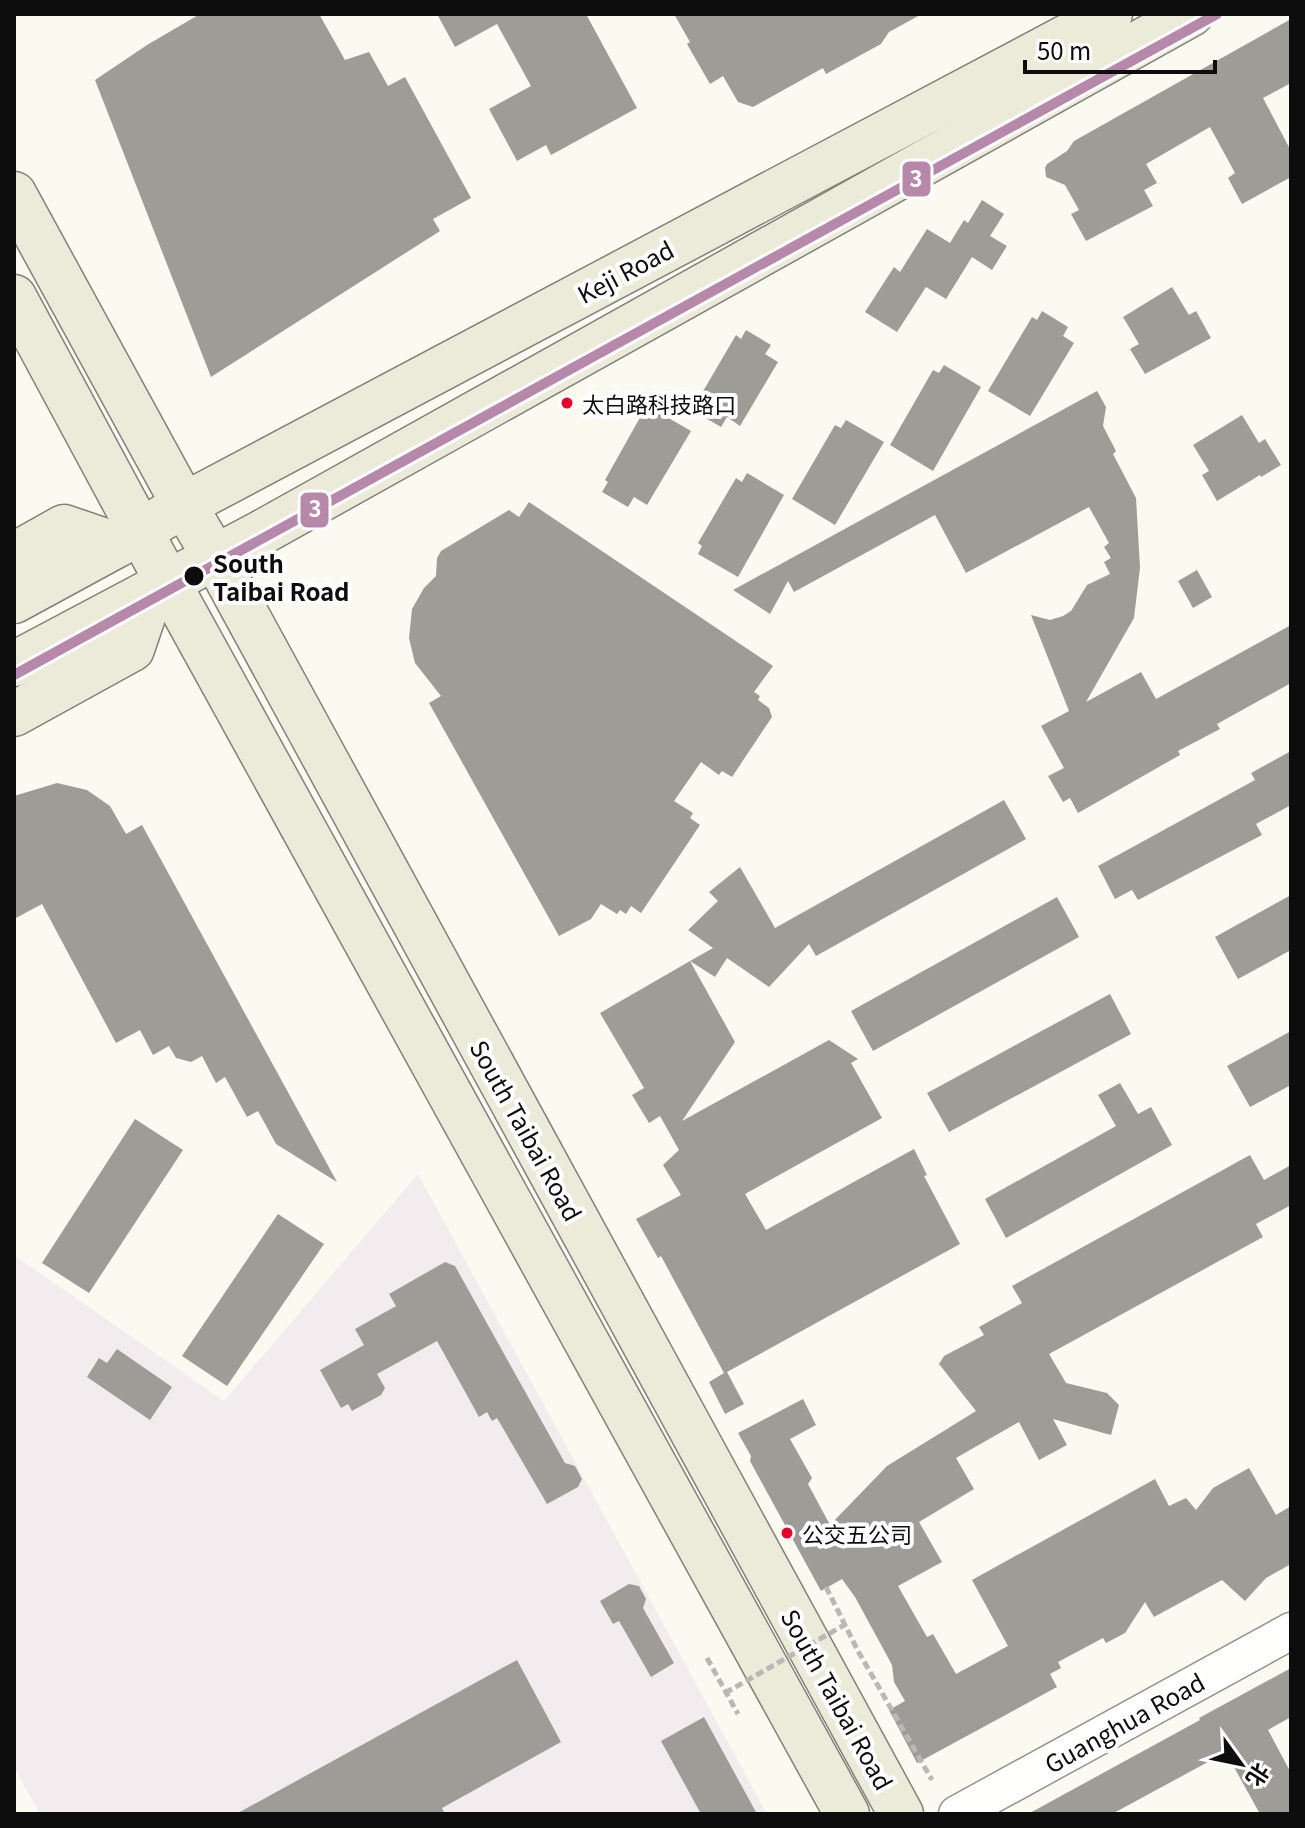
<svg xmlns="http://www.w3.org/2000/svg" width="1305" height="1828" font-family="Georgia,'Noto Sans SC',serif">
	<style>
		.industrial { fill: #f3ecee }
		.building { fill: #9e9c97 }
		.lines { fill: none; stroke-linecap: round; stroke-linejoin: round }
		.minor-casing { stroke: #949490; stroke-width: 39 }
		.major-casing { stroke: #81817d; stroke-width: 47 }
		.path { stroke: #b8b8b6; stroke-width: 5; stroke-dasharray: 8 4; stroke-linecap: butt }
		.minor { stroke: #fefefd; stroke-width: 36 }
		.major { stroke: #ecead8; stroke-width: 44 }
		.path-bridge { stroke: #b8b8b6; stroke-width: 5; stroke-dasharray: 8 4; stroke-linecap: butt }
		.metro-1-casing { stroke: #fff; stroke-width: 16 }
		.metro-1 { stroke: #b688a9; stroke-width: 10 }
		.bus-dot { fill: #e4002b; stroke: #fff; stroke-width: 3 }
		.stop-dot { fill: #0d0d0d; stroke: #fff; stroke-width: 3 }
		.labels { text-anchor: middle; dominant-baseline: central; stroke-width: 8; stroke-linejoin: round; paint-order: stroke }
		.bus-label { font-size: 22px; fill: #0d0d0d; stroke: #fff; text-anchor: start }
		.street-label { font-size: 24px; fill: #0d0d0d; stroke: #fff }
		.stop-label { font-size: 24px; font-weight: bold; fill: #0d0d0d; stroke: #fff; text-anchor: start }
		.line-badge { stroke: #fff; stroke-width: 3 }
		.badge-label { font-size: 22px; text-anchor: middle; font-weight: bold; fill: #fff }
	</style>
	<rect width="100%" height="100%" fill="#fbfaf1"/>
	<polygon class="industrial" points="418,1174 767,1814 40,1814 14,1767 14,1255 224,1401"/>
	<g class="building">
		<polygon points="200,14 319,14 345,60 369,52 388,86 405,77 471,198 433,219 440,231 211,377 95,80 147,45"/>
		<polygon points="437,14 586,14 637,108 551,155 546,145 517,161 489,109 531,86 497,24 455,47"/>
		<polygon points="674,14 922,14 889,32 881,44 826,74 823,68 753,107 738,102 723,76 710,84 687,44 690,42"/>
		<polygon points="1291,19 1291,83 1263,98 1291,151 1291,177 1242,204 1228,178 1235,173 1210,127 1146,164 1157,183 1144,190 1153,206 1086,241 1071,214 1079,210 1065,185 1046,177 1045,168 1047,164 1067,151 1074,141"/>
		<polygon points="982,200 1004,214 990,236 1007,246 992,270 972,257 946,299 926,287 897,332 865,312 894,267 900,272 927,229 950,243 964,220 968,223"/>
		<polygon points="1172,287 1189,315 1196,311 1211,338 1145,374 1130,349 1139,344 1123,317"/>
		<polygon points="1042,311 1068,327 1063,336 1074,343 1030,416 988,391 1032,317 1037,320"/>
		<polygon points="746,330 771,345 765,354 778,362 740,426 727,417 721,427 692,410 736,335 741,339"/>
		<polygon points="944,365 981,387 933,471 890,445 933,370 939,373"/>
		<polygon points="1097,391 1106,407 1103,426 1116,451 1113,454 1136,498 1140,568 1134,618 1086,702 1141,672 1156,699 1291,625 1291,683 1217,724 1220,729 1178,751 1180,755 1078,813 1070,798 1063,802 1048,776 1064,768 1041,726 1069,711 1031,615 1050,620 1063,616 1071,611 1087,585 1110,574 1104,562 1111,558 1104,547 1109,543 1089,507 966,573 935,515 794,592 788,581 770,614 733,590"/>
		<polygon points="653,409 691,431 647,505 634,497 628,507 602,492 608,482 605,480 642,414 648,418"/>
		<polygon points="1242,415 1259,443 1265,439 1281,465 1261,477 1260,475 1217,501 1202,475 1209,471 1193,445"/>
		<polygon points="846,420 884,442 835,525 792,499 835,425 841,428"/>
		<polygon points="747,473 784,495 738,577 698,554 702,546 698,543 736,478 742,482"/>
		<polygon points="529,502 773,666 754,692 760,696 758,700 769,708 772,717 732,777 722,771 719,775 701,762 674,801 693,813 690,818 700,825 641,913 631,906 626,914 620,910 617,914 601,904 591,919 559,936 429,703 441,696 415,663 409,638 412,609 424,588 436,576 437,558 441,551 509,510 519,517"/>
		<polygon points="1197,570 1212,597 1193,608 1178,581"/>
		<polygon points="1291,751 1291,805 1256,824 1262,835 1138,900 1132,890 1115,899 1098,866 1255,780 1251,773"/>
		<polygon points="57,783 87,790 110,806 126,834 142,825 337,1182 276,1144 258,1111 247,1117 225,1077 216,1083 202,1056 191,1062 176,1058 169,1046 153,1055 140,1030 116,1043 42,904 14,919 14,796"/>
		<polygon points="1004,800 1026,839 816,956 809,944 769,987 727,958 715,977 690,961 713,948 688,930 718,901 709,892 740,867 775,928"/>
		<polygon points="1291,895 1291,950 1238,979 1215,937"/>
		<polygon points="1057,897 1079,937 873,1051 851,1011"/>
		<polygon points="690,961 735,1042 682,1121 829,1040 858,1059 851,1063 882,1118 745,1194 766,1230 914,1149 927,1175 924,1176 960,1244 727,1372 744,1404 725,1414 709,1382 724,1373 661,1256 658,1258 636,1219 681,1195 663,1165 679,1150 660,1116 649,1123 632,1095 644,1088 600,1013"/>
		<polygon points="1110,994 1131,1034 949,1132 927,1093"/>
		<polygon points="1291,1031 1291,1085 1250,1107 1227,1066"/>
		<polygon points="1120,1083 1138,1114 1151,1107 1172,1145 1006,1238 985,1199 1116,1126 1098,1095"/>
		<polygon points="135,1119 183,1150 89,1293 42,1263"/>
		<polygon points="1250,1155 1264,1180 1291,1165 1291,1205 1256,1224 1263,1237 1049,1354 1066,1383 1107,1393 1119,1405 1111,1435 1053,1419 1067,1445 1039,1460 1019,1422 956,1458 974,1489 919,1522 942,1562 898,1586 927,1637 933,1634 956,1674 1008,1646 972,1580 1155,1479 1169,1506 1186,1498 1196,1510 1213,1488 1249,1468 1276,1515 1291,1506 1291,1564 1266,1578 1245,1601 1222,1580 1154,1617 1145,1602 1125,1633 1106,1643 1103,1638 1058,1662 1061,1668 1050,1674 1057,1687 917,1763 889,1710 905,1701 894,1682 892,1665 855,1597 842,1579 821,1591 750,1461 751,1456 738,1433 803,1399 816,1425 790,1439 812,1478 808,1484 830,1525 887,1466 976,1411 939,1364 944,1356 984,1335 979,1327 1022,1303 1012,1286"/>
		<polygon points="278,1214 324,1244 227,1386 182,1356"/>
		<polygon points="445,1262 455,1266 565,1463 575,1466 582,1479 578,1487 547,1504 497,1418 492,1421 487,1412 479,1417 437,1341 377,1374 385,1388 381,1395 352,1411 348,1404 341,1408 320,1370 364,1345 355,1329 396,1306 389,1294"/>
		<polygon points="117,1349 172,1387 150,1420 87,1377 99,1358 107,1363"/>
		<polygon points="629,1584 639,1586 646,1599 643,1608 674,1663 651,1677 619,1621 613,1624 600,1601"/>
		<polygon points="517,1660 561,1742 442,1808 445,1814 236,1814"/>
		<polygon points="1291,1668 1291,1717 1268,1730 1291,1773 1291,1814 1260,1814 1229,1758 1222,1761 1219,1756 1112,1814 1028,1814 1200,1720 1199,1718"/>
		<polygon points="704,1717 757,1814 701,1814 661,1741"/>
	</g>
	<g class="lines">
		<g class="minor-casing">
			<polyline id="minor" points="957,1814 1291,1631"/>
		</g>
		<g class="major-casing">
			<g id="major">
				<polyline points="14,194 184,505 215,557 901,1814"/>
				<polyline points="14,297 167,581 847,1814"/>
				<polyline points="14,555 64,527 117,545"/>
				<polyline points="14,601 117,545 184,505 1110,14"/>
				<polyline points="14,664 259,534 1191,14"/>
				<polyline points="14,714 132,649 152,590"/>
			</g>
		</g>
		<g class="path">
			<polyline points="826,1587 858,1651 932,1780"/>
			<polyline points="707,1658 738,1714"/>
		</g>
		<use href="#minor" class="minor"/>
		<use href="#major" class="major"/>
		<polyline class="path-bridge" points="725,1693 846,1624"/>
		<g class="metro-1-casing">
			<polyline id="metro-1" points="14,675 1217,14"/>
		</g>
		<use href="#metro-1" class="metro-1"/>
	</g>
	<g class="bus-dot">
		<circle cx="567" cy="403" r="7"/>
		<circle cx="787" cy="1533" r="7"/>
	</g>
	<circle class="stop-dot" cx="194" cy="576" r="11"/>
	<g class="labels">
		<g class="bus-label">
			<text x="582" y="403">太白路科技路口</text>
			<text x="802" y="1533">公交五公司</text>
		</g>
		<g class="street-label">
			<text transform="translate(625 271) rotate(-28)">Keji Road</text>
			<text transform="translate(527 1130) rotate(61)">South Taibai Road</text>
			<text transform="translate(838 1699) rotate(61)">South Taibai Road</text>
			<text transform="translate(1124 1722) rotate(-29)">Guanghua Road</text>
		</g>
		<g class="stop-label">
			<text x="213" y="562">South<tspan x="213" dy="28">Taibai Road</tspan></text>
		</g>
	</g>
	<g class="line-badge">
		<rect x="901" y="160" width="31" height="38" rx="8" fill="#b688a9"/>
		<rect x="299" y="491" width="31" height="38" rx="8" fill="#b688a9"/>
	</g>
	<g class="badge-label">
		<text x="916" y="187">3</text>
		<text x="315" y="517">3</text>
	</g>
	<rect width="1305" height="1828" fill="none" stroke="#0d0d0d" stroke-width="32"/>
	<g transform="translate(1241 1764) rotate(123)" stroke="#ffffff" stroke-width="6" paint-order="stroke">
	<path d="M0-6L14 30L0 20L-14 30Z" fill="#0d0d0d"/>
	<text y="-12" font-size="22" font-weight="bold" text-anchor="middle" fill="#0d0d0d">北</text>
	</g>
	<path d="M1025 60v12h190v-12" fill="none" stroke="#0d0d0d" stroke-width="4"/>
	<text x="1037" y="60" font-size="24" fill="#0d0d0d" stroke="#ffffff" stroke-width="6" paint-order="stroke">50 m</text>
</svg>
